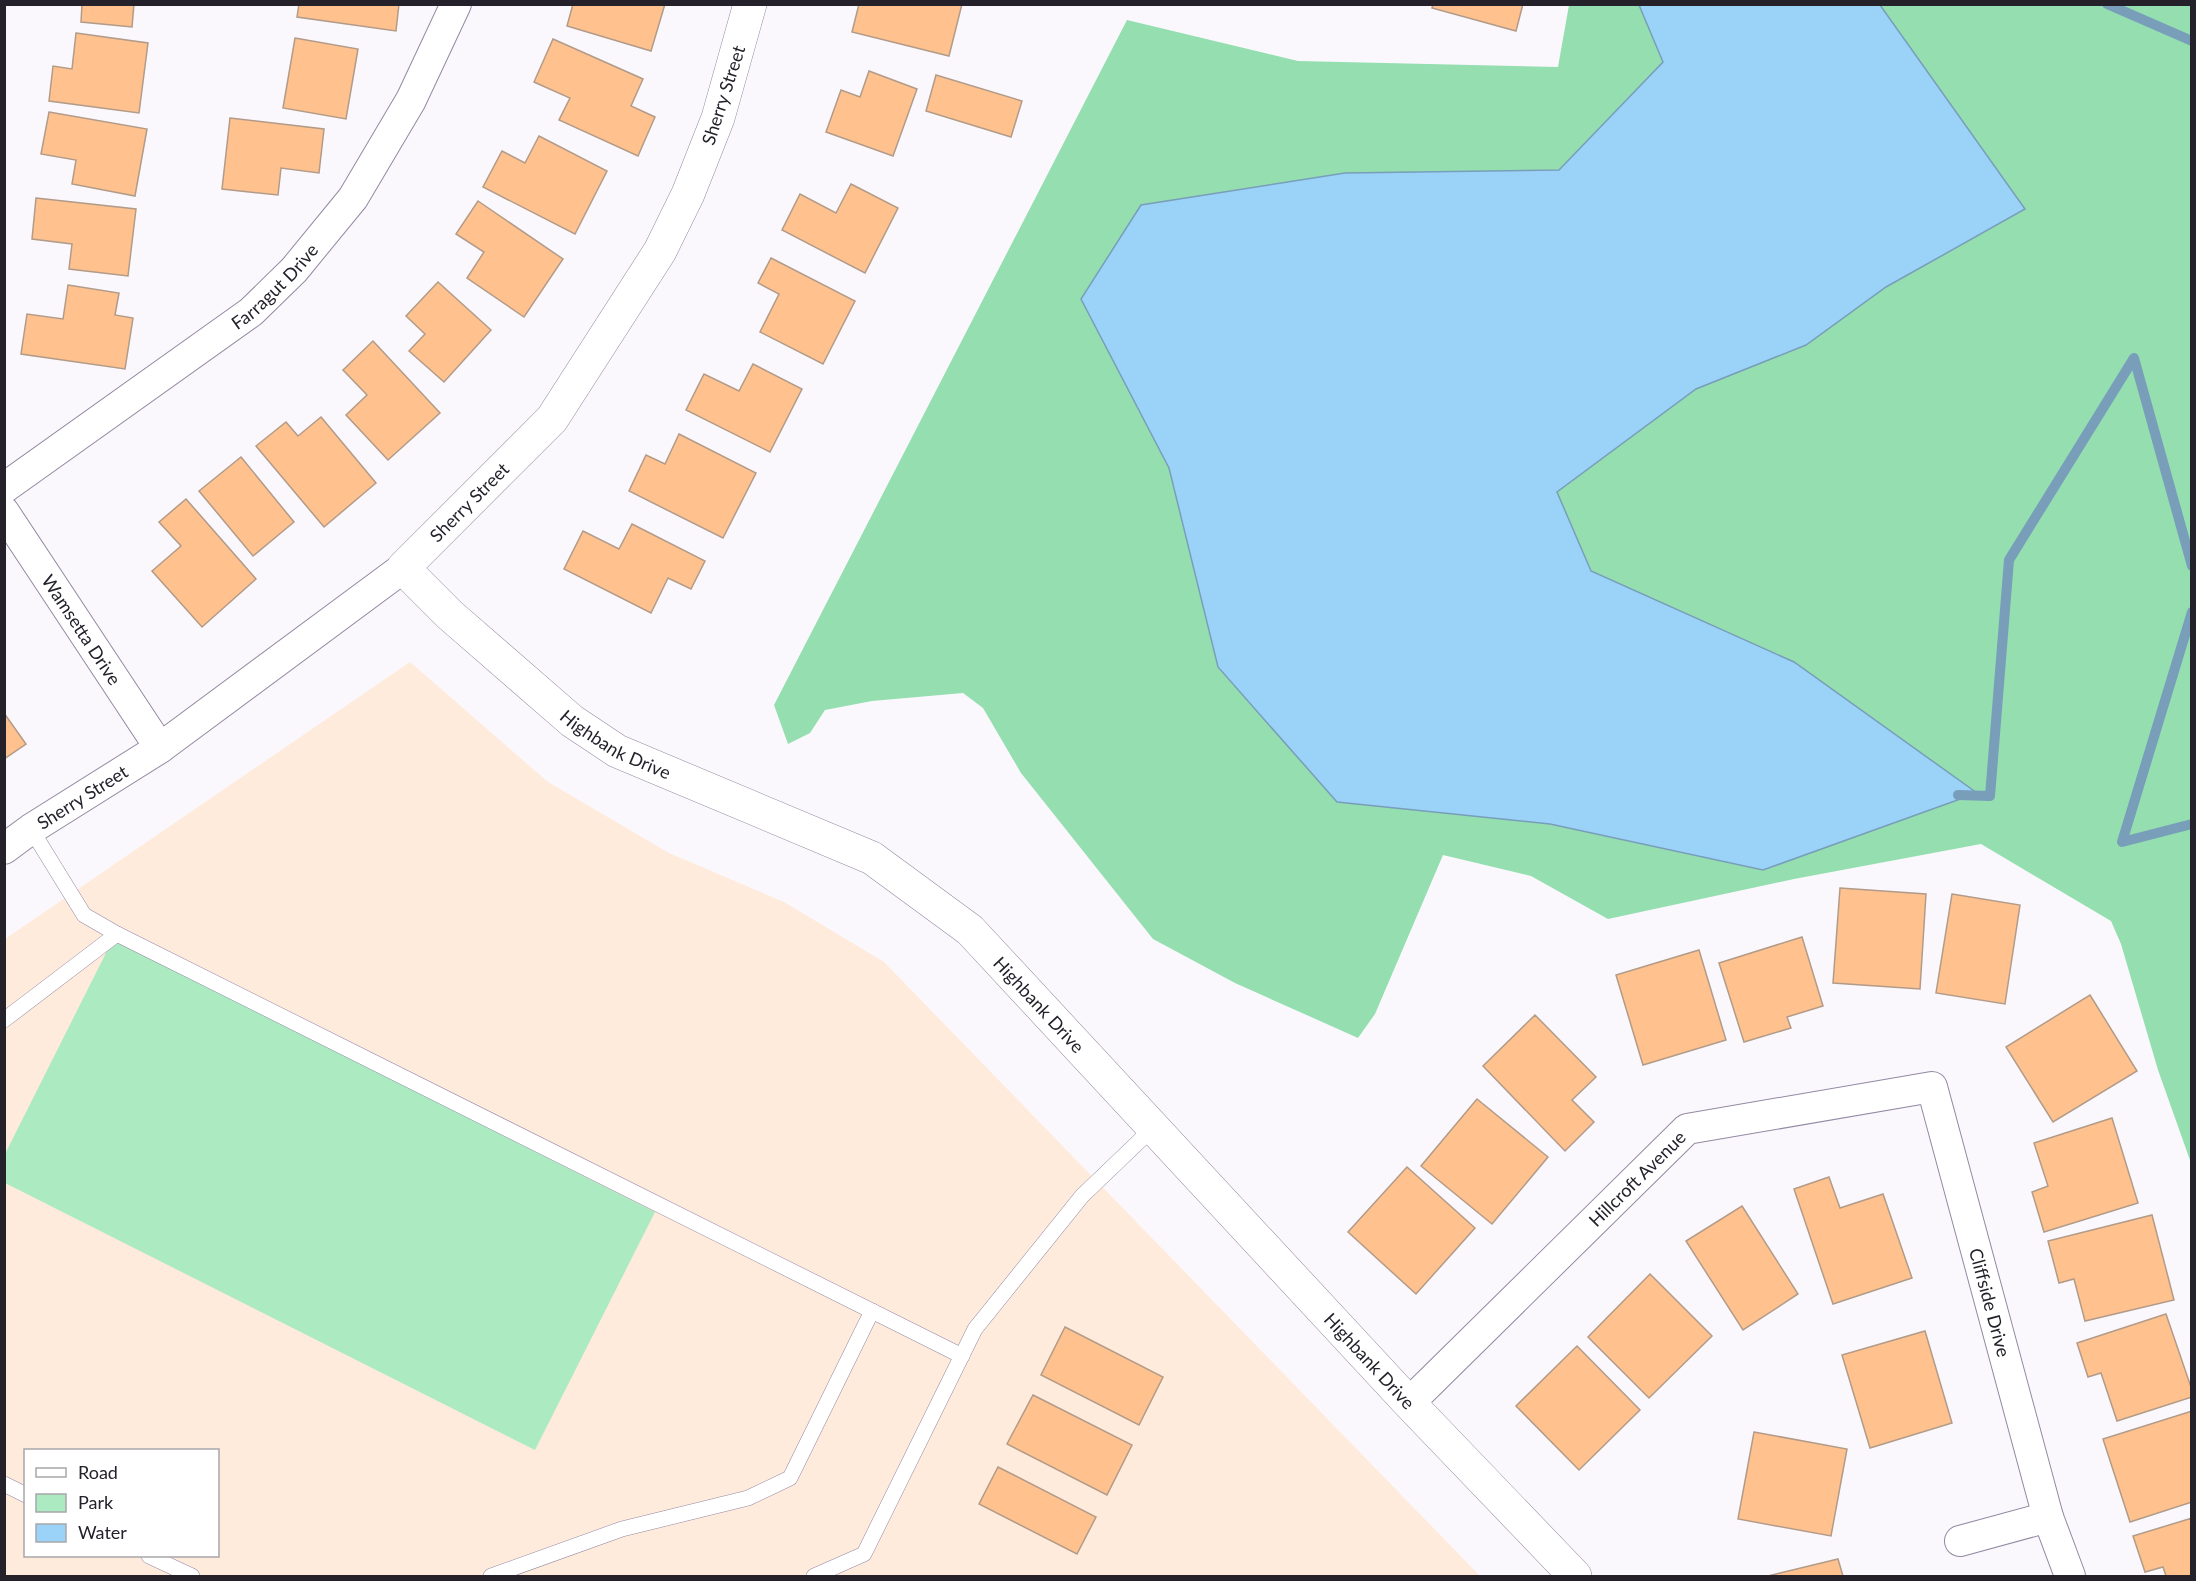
<svg xmlns="http://www.w3.org/2000/svg" width="2196" height="1581" font-family="Lato,sans-serif">
	<style>
		.education { fill: #ffebdc; fill-rule: evenodd }
		.green { fill: #aceac2 }
		.forest { fill: #95deb0 }
		.water { fill: #9bd3f8; stroke: #789eba; stroke-width: 1.5 }
		.lines { fill: none; stroke-linecap: round; stroke-linejoin: round }
		.stream { stroke: #789eba; stroke-width: 10 }
		.building { fill: #ffc18e; stroke: #b29b88; stroke-width: 1.5 }
		.lane-casing { stroke: #9389a2; stroke-width: 16 }
		.street-casing { stroke: #9389a2; stroke-width: 32 }
		.secondary-casing { stroke: #9389a2; stroke-width: 34 }
		.lane { stroke: #fff; stroke-width: 15 }
		.street { stroke: #fff; stroke-width: 30 }
		.secondary { stroke: #fff; stroke-width: 33 }
		.labels { text-anchor: middle; dominant-baseline: central; stroke-width: 6; stroke-linejoin: round; paint-order: stroke }
		.street-label { font-size: 18px; fill: #25212b; stroke: #fff }
	</style>
	<rect width="100%" height="100%" fill="#faf8fd"/>
	<path class="education" d="M410,662L548,782L669,853L784,902L884,962L1480,1576H5V939ZM26,1450H218V1556H26Z"/>
	<polygon class="green" points="113,939 655,1212 535,1450 5,1183 4,1156"/>
	<polygon class="forest" points="1569,5 2191,5 2191,1163 2158,1070 2121,944 2111,921 1981,844 1794,879 1608,919 1531,876 1443,855 1375,1014 1358,1038 1235,983 1153,939 1021,773 983,708 963,693 872,701 825,710 810,733 788,744 774,705 1127,20 1298,61 1558,67"/>
	<polygon class="water" points="1639,5 1880,5 2025,209 1886,287 1806,345 1696,389 1557,492 1591,571 1794,662 1977,793 1763,870 1550,824 1337,802 1218,667 1169,468 1081,299 1141,205 1345,173 1559,170 1663,62"/>
	<g class="lines">
		<g class="stream">
			<polyline points="2107,4 2192,41"/>
			<polyline points="2192,612 2122,842 2192,824"/>
			<polyline points="1958,795 1990,796 2009,560 2134,358 2192,566"/>
		</g>
	</g>
	<g class="building">
		<polygon points="82,4 134,4 132,27 81,22"/>
		<polygon points="299,4 399,4 396,31 297,17"/>
		<polygon points="573,4 665,4 651,51 567,26"/>
		<polygon points="859,4 962,4 949,56 852,32"/>
		<polygon points="1433,4 1523,4 1516,31 1432,8"/>
		<polygon points="76,33 148,43 139,113 49,101 53,66 72,69"/>
		<polygon points="295,38 358,49 346,119 283,108"/>
		<polygon points="553,39 643,79 631,106 655,117 638,156 559,120 570,98 534,82"/>
		<polygon points="869,71 917,89 893,156 826,132 841,90 860,97"/>
		<polygon points="936,75 1022,101 1011,137 926,111"/>
		<polygon points="49,112 147,129 135,196 72,184 76,160 41,154"/>
		<polygon points="230,118 324,129 319,173 281,168 278,195 222,189"/>
		<polygon points="539,136 607,171 575,234 483,187 502,151 525,163"/>
		<polygon points="851,184 898,208 865,273 782,230 800,194 836,213"/>
		<polygon points="36,198 136,209 128,276 69,269 72,244 32,239"/>
		<polygon points="478,201 563,259 524,317 467,278 484,252 456,234"/>
		<polygon points="771,258 855,301 823,364 760,332 779,294 758,283"/>
		<polygon points="438,282 491,330 444,382 409,351 425,334 406,316"/>
		<polygon points="68,285 119,293 115,315 133,318 125,369 21,354 27,314 63,319"/>
		<polygon points="373,341 440,413 388,460 346,415 367,395 343,370"/>
		<polygon points="753,364 802,389 770,452 686,410 704,374 739,391"/>
		<polygon points="321,417 376,483 324,527 256,446 286,422 298,436"/>
		<polygon points="679,434 756,473 723,538 629,491 646,455 665,464"/>
		<polygon points="241,457 294,522 253,556 199,491"/>
		<polygon points="186,499 256,579 202,627 152,571 181,546 159,522"/>
		<polygon points="632,524 705,561 691,589 668,578 651,613 564,569 583,531 619,549"/>
		<polygon points="4,713 26,744 4,759"/>
		<polygon points="1840,888 1926,894 1920,989 1833,983"/>
		<polygon points="1952,894 2020,905 2005,1004 1936,993"/>
		<polygon points="1802,937 1823,1006 1787,1017 1791,1028 1744,1042 1719,963"/>
		<polygon points="1699,950 1726,1040 1643,1065 1616,975"/>
		<polygon points="2090,995 2137,1071 2053,1122 2006,1047"/>
		<polygon points="1535,1015 1596,1077 1572,1100 1594,1122 1565,1151 1483,1066"/>
		<polygon points="1477,1099 1548,1157 1492,1224 1421,1166"/>
		<polygon points="2112,1118 2138,1203 2044,1232 2032,1192 2048,1186 2034,1143"/>
		<polygon points="1407,1167 1475,1228 1416,1294 1348,1232"/>
		<polygon points="1829,1177 1840,1208 1883,1194 1912,1278 1833,1304 1794,1189"/>
		<polygon points="1742,1206 1798,1294 1743,1330 1686,1241"/>
		<polygon points="2152,1215 2174,1300 2085,1321 2074,1279 2059,1283 2048,1241"/>
		<polygon points="1650,1274 1712,1336 1649,1398 1588,1337"/>
		<polygon points="2166,1314 2192,1390 2192,1397 2117,1421 2101,1373 2088,1377 2077,1343"/>
		<polygon points="1065,1327 1163,1377 1139,1425 1041,1375"/>
		<polygon points="1925,1331 1952,1423 1870,1448 1842,1355"/>
		<polygon points="1577,1346 1640,1410 1579,1470 1516,1406"/>
		<polygon points="1033,1395 1132,1445 1107,1495 1007,1444"/>
		<polygon points="2192,1411 2192,1502 2130,1522 2103,1439"/>
		<polygon points="1754,1432 1847,1449 1831,1536 1738,1519"/>
		<polygon points="998,1467 1096,1517 1077,1554 979,1504"/>
		<polygon points="2192,1518 2192,1576 2166,1576 2163,1567 2145,1572 2133,1536"/>
		<polygon points="1838,1559 1843,1576 1768,1576"/>
	</g>
	<g class="lines">
		<g class="lane-casing">
			<g id="lane">
				<polyline points="31,829 84,915 117,934 962,1356"/>
				<polyline points="4,1020 117,934"/>
				<polyline points="4,1484 26,1495"/>
				<polyline points="149,1556 192,1576"/>
				<polyline points="491,1576 622,1529 748,1498 790,1478 872,1311"/>
				<polyline points="814,1576 864,1554 975,1329 1082,1196 1154,1127"/>
			</g>
		</g>
		<g class="street-casing">
			<g id="street">
				<path id="s1" d="M4,488L251,312L294,270L353,198L411,100L456,4"/>
				<path id="s2" d="M4,512L160,748"/>
				<path id="s3" d="M4,849L31,829L160,748L403,568"/>
				<path id="s4" d="M1409,1403L1687,1129L1932,1087L2048,1517L2070,1576"/>
				<polyline points="1960,1541 2048,1517"/>
			</g>
		</g>
		<g class="secondary-casing">
			<g id="secondary">
				<path id="s5" d="M750,4L718,118L688,194L660,251L552,419L403,568L450,615L572,721L617,751L872,858L970,930L1409,1403L1575,1576"/>
			</g>
		</g>
		<use href="#lane" class="lane"/>
		<use href="#street" class="street"/>
		<use href="#secondary" class="secondary"/>
	</g>
	<g class="labels">
		<g class="street-label">
			<text transform="translate(723 95) rotate(-72)">Sherry Street</text>
			<text stroke="none"><textPath href="#s1" startOffset="338">Farragut Drive</textPath></text>
			<text transform="translate(469 502) rotate(-45)">Sherry Street</text>
			<text stroke="none"><textPath href="#s2" startOffset="141">Wamsetta Drive</textPath></text>
			<text stroke="none"><textPath href="#s5" startOffset="952">Highbank Drive</textPath></text>
			<text stroke="none"><textPath href="#s3" startOffset="94">Sherry Street</textPath></text>
			<text stroke="none"><textPath href="#s5" startOffset="1456">Highbank Drive</textPath></text>
			<text stroke="none"><textPath href="#s4" startOffset="320">Hillcroft Avenue</textPath></text>
			<text stroke="none"><textPath href="#s4" startOffset="862">Cliffside Drive</textPath></text>
			<text stroke="none"><textPath href="#s5" startOffset="1942">Highbank Drive</textPath></text>
		</g>
	</g>
	<rect width="2196" height="1581" fill="none" stroke="#25212b" stroke-width="12"/>
	<rect x="24" y="1449" width="195" height="108" fill="#ffffff" stroke="#a8a6aa" stroke-width="1.5"/>
	<rect x="36" y="1468" width="30" height="9" fill="#ffffff" stroke="#a8a6aa" stroke-width="1.5"/>
	<text x="78" y="1479" font-size="18" fill="#25212b">Road</text>
	<rect x="36" y="1494" width="30" height="18" fill="#aceac2" stroke="#a8a6aa" stroke-width="1.5"/>
	<text x="78" y="1509" font-size="18" fill="#25212b">Park</text>
	<rect x="36" y="1524" width="30" height="18" fill="#9bd3f8" stroke="#a8a6aa" stroke-width="1.5"/>
	<text x="78" y="1539" font-size="18" fill="#25212b">Water</text>
</svg>
